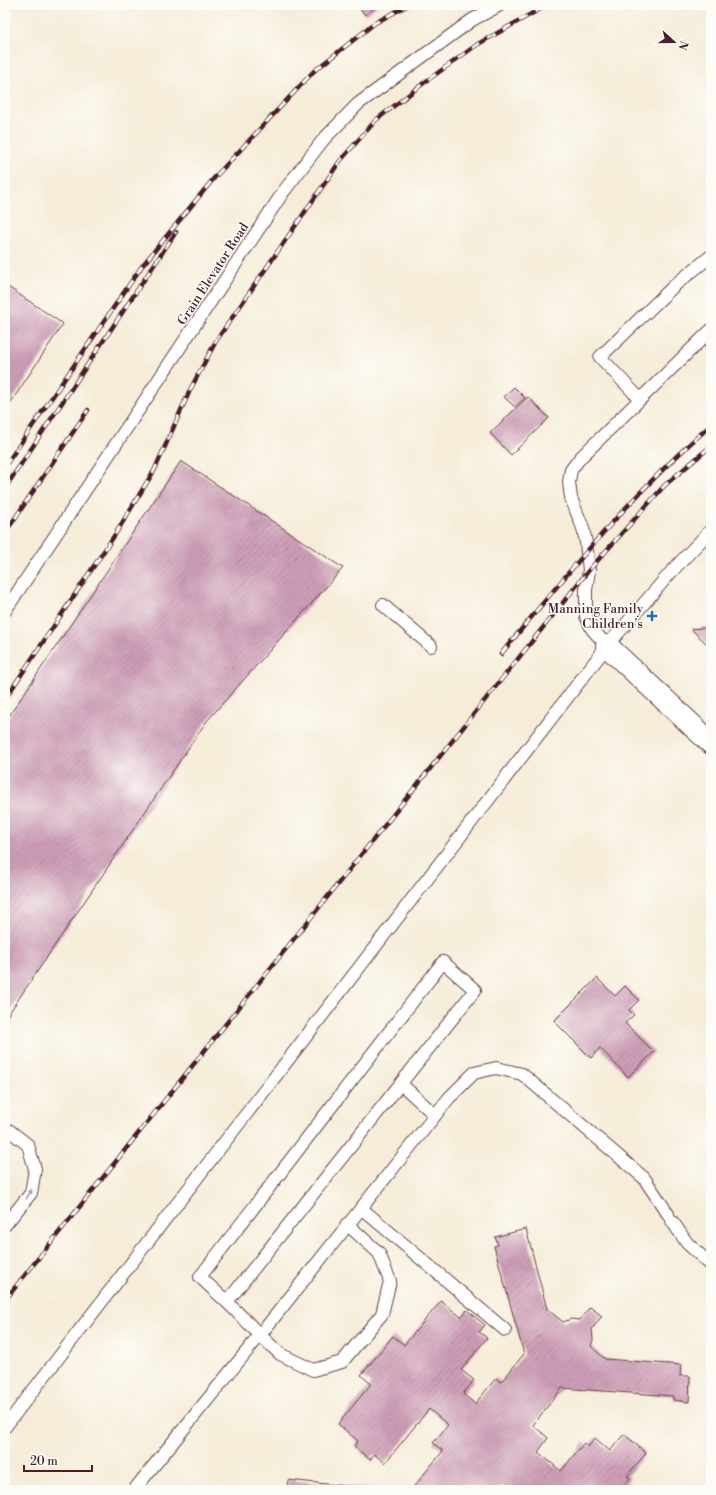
<svg xmlns="http://www.w3.org/2000/svg" width="716" height="1495" font-family="'Libre Bodoni',serif">
	<style>
		.building { fill: url(#building-hatch) }
		.lines { fill: none; stroke-linecap: round; stroke-linejoin: round }
		.lane-casing { stroke: #643e45; stroke-width: 14 }
		.secondary-casing { stroke: #643e45; stroke-width: 24 }
		.lane { stroke: #fff; stroke-width: 12 }
		.secondary { stroke: #fff; stroke-width: 22 }
		.rail-casing { stroke: #4a1f2b; stroke-width: 4.5 }
		.rail { stroke: #fdfcf7; stroke-width: 3; stroke-dasharray: 9; stroke-linecap: butt }
		.oneway { fill: #ae9aa0 }
		.poi-dot { fill: #1f6fb2; stroke: #fdfcf7; stroke-width: 1.5 }
		.labels { text-anchor: middle; dominant-baseline: central; stroke-width: 3; stroke-linejoin: round; paint-order: stroke }
		.street-label { font-size: 13px; fill: #4a1f2b; stroke: #fdfcf7 }
		.poi-label { font-size: 13px; fill: #4a1f2b; stroke: #fdfcf7; text-anchor: end }
	</style>
	<defs>
		<pattern id="building-hatch" width="6" height="6" patternUnits="userSpaceOnUse"><rect width="6" height="6" fill="#ce9eb7"/><path d="M-1 1l2-2M0 6l6-6M5 7l2-2" fill="none" stroke="#a98095"/></pattern>
	</defs>
	<rect width="100%" height="100%" fill="#fdfcf7"/>
	<filter id="ink" filterUnits="userSpaceOnUse"><feTurbulence type="fractalNoise" baseFrequency=".025" numOctaves="2"/><feDisplacementMap in="SourceGraphic" scale="8" xChannelSelector="R" yChannelSelector="G"/><feConvolveMatrix kernelMatrix="1 2 1 2 8 2 1 2 1" color-interpolation-filters="sRGB"/></filter>
	<filter id="wash" filterUnits="userSpaceOnUse"><feTurbulence type="fractalNoise" baseFrequency=".012" numOctaves="4" result="noise"/><feDisplacementMap in="SourceGraphic" scale="16" xChannelSelector="R" yChannelSelector="G"/><feGaussianBlur stdDeviation="0.9" result="paint"/><feColorMatrix in="noise" values="0 0 0 0 0 0 0 0 0 0 0 0 0 0 0 0 0 1.4 0 .05"/><feComposite in="paint" operator="in"/></filter>
	<g filter="url(#wash)">
		<rect width="100%" height="100%" fill="#f5edd8"/>
		<g id="blocks">
			<g class="building">
				<polygon points="358,5 379,5 365,15"/>
				<polygon points="5,285 63,324 5,411"/>
				<polygon points="514,387 525,398 515,407 504,397"/>
				<polygon points="528,397 549,418 511,455 490,433"/>
				<polygon points="181,461 343,568 206,722 5,1019 5,722"/>
				<polygon points="711,627 711,648 691,629"/>
				<polygon points="597,978 615,996 625,986 639,1000 629,1010 634,1015 625,1023 654,1052 628,1077 600,1048 591,1058 554,1021"/>
				<polygon points="526,1229 547,1309 563,1322 571,1319 579,1320 590,1307 602,1316 592,1329 593,1340 591,1346 605,1359 681,1365 680,1376 690,1376 689,1402 673,1400 673,1396 562,1388 533,1425 548,1438 538,1452 561,1471 584,1443 588,1447 595,1438 610,1451 624,1434 646,1453 627,1476 630,1478 620,1490 507,1490 502,1486 498,1490 411,1490 443,1451 433,1443 448,1425 429,1409 385,1463 374,1454 370,1460 354,1446 358,1441 338,1424 371,1384 361,1375 393,1336 404,1345 441,1301 461,1317 467,1310 485,1325 479,1332 487,1338 461,1370 474,1380 463,1394 475,1404 496,1378 501,1382 524,1354 494,1246 498,1245 495,1237"/>
				<polygon points="288,1480 375,1489 375,1490 287,1490"/>
			</g>
		</g>
	</g>
	<g filter="url(#ink)">
		<use href="#blocks" fill-opacity="0" stroke="#643e45" stroke-width="1"/>
		<g class="lines">
			<g class="lane-casing">
				<g id="lane">
					<polyline points="640,399 600,357 676,284 711,256"/>
					<polyline points="383,605 431,646"/>
					<polyline points="5,611 284,191 323,140 358,104 472,20 500,5"/>
					<polyline points="607,646 592,629 586,616 586,590 589,570 586,543 583,528 571,498 569,482 571,470 580,458 711,330"/>
					<polyline points="401,1084 435,1115"/>
					<polyline points="5,1129 10,1131 28,1145 35,1169 31,1193 5,1225"/>
					<polyline points="361,1208 505,1330"/>
					<polyline points="672,1221 687,1243 711,1265"/>
					<polyline points="227,1302 200,1277 443,962 475,990 227,1302 260,1335 280,1354 313,1370 342,1362 382,1314 390,1281 379,1253 347,1224"/>
					<polyline points="5,1427 607,646 672,571 711,530"/>
					<polyline points="134,1490 260,1335 449,1098 474,1073 496,1068 522,1074 644,1178 668,1214"/>
				</g>
			</g>
			<g class="secondary-casing">
				<polyline id="secondary" points="607,646 711,743"/>
			</g>
			<use href="#lane" class="lane"/>
			<use href="#secondary" class="secondary"/>
			<g class="rail-casing">
				<g id="rail">
					<polyline points="5,466 142,266 215,177 314,71 375,23 408,5"/>
					<polyline points="5,488 176,232"/>
					<polyline points="5,533 88,410"/>
					<path d="M501,654C567,574 632,493 711,425"/>
					<polyline points="5,699 116,533 155,469 190,390 216,341 340,161 376,120 425,82 478,44 547,5"/>
					<polyline points="5,1300 589,570 665,485 711,446"/>
				</g>
			</g>
			<use href="#rail" class="rail"/>
		</g>
		<defs><path id="oneway-solid" d="M-6-.8H1V-3.2L6.5 0L1 3.2V.8H-6Z"/></defs>
		<use class="oneway" href="#oneway-solid" transform="translate(29 1194) rotate(-61)"/>
	</g>
	<path class="poi-dot" d="M650 610h4v4h4v4h-4v4h-4v-4h-4v-4h4z"/>
	<g class="labels">
		<g class="street-label">
			<text transform="translate(213 274) rotate(-57)">Grain Elevator Road</text>
		</g>
		<g class="poi-label">
			<text x="643" y="609">Manning Family<tspan x="643" dy="15">Children's</tspan></text>
		</g>
	</g>
	<rect width="716" height="1495" fill="none" stroke="#fdfcf7" stroke-width="20"/>
	<g transform="translate(674 42) rotate(111)" stroke="#fdfcf7" stroke-width="3" paint-order="stroke">
	<path d="M0-3L7 15L0 10L-7 15Z" fill="#4a1f2b"/>
	<text y="-6" font-size="11" font-weight="bold" text-anchor="middle" fill="#4a1f2b">N</text>
	</g>
	<path d="M24 1465v6h68v-6" fill="none" stroke="#4a1f2b" stroke-width="2"/>
	<text x="30" y="1465" font-size="12" fill="#4a1f2b" stroke="#fdfcf7" stroke-width="3" paint-order="stroke">20 m</text>
</svg>
